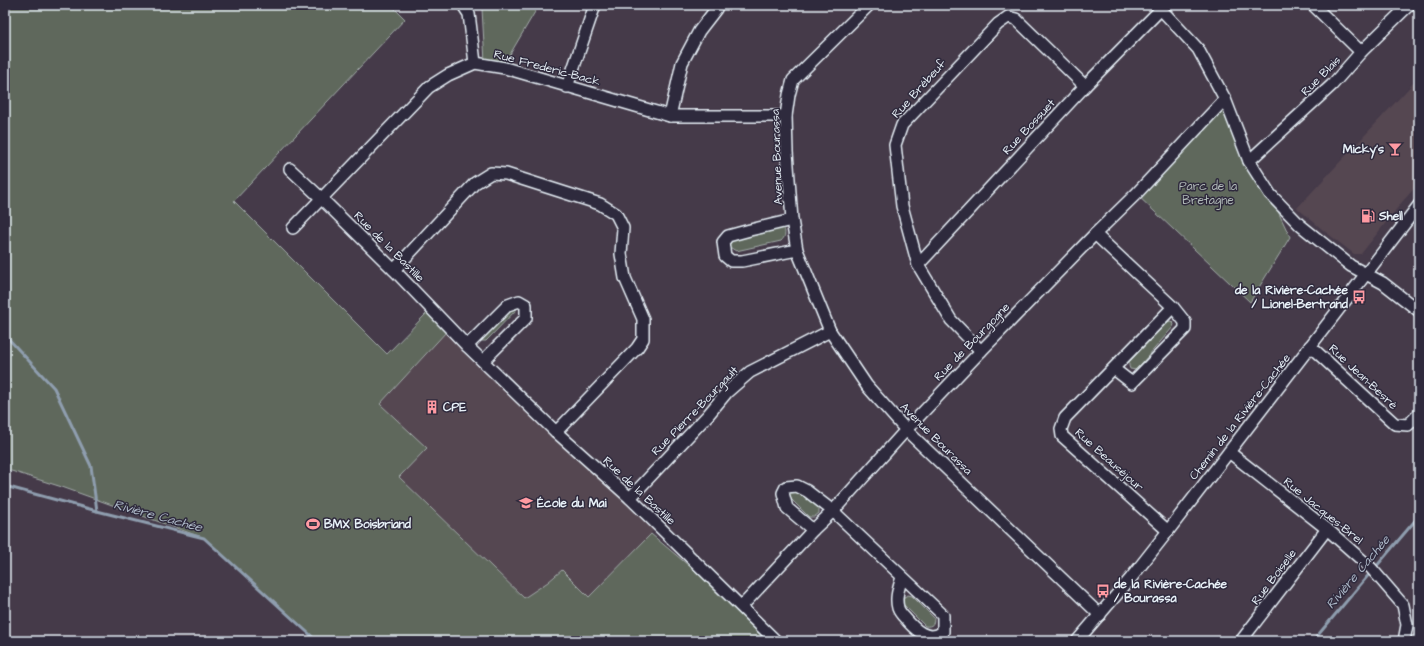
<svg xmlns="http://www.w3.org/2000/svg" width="1424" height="646" font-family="'Architects Daughter',sans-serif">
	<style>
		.built { fill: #544651 }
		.green { fill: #5e675b; stroke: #a3acaa }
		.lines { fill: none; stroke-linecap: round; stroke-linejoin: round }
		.stream { stroke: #8f9eaf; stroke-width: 3 }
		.minor-casing { stroke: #e8f1f8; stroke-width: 14 }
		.minor { stroke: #2f2a3d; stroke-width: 11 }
		.labels { text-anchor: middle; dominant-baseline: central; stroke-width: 3; stroke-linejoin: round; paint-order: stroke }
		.street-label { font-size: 12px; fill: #e8f1f8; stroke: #2f2a3d }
		.poi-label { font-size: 12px; font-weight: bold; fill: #e8f1f8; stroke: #2f2a3d; text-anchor: start }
		.park-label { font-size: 12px; fill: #b1bab9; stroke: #2f2a3d }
		.water-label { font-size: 13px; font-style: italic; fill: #adb9c8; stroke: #2f2a3d }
	</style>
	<rect width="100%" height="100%" fill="#453a49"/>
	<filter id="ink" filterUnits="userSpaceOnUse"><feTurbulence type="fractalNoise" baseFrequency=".025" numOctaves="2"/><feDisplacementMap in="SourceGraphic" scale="8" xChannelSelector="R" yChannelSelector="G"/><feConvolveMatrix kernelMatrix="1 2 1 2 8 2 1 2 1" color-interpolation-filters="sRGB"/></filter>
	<g filter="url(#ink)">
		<g class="built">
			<polygon points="1419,77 1419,183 1403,201 1361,254 1354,254 1323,230 1297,208"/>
			<polygon points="447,331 653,529 651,534 589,597 562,570 548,582 524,598 399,477 380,404"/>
		</g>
		<g class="green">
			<polygon points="5,5 391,5 405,19 234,201 387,354 427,313 447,331 380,404 427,448 399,477 524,598 548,582 562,570 589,597 651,534 738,607 772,641 317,641 204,538 62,487 5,469"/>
			<polygon points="478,5 539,5 506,61 485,62 482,9"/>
			<polygon points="1225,99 1290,237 1250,302 1136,194"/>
			<path d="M779,225L784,228C786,234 785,237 781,241L736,251L728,246L730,234Z"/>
			<polygon points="514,301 520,306 486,341 482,341 480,340"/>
			<polygon points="1171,321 1174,324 1173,327 1136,370 1130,369 1129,366 1129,362 1167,322"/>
			<polygon points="800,489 819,509 819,513 814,517 809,517 790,498 789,492"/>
			<path d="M908,595L912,596L934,618C934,624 932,627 925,626L902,603L904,597Z"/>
		</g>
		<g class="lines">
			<g class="stream">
				<polyline points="5,335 54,388 91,466 97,511"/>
				<polyline points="5,486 97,511 204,538 317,641"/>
				<polyline points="1375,568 1419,516"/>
				<polyline points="1313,641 1371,572"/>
			</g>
			<g class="minor-casing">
				<g id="minor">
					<polyline points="463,5 469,14 475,63"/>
					<polyline points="869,5 793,80 789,95 786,116 787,152 792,220 797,250 830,331 867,386 906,430 1100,615"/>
					<polyline points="1157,5 1198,49 1225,99 1249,161 1270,194 1300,225 1351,266 1383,283 1419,311"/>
					<polyline points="1313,5 1361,52"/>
					<polyline points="567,87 595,5"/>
					<polyline points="670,116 682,63 699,31 716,9 717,5"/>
					<polyline points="1249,161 1332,85 1361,52 1409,5"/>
					<polyline points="290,169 321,198 394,270 467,346 556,432 630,498 776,641"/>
					<polyline points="792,220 750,230 728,236 723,242 725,256 731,261 742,261 797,250"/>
					<polyline points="293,228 429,87 448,75 475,63 505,68 670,116 786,116"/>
					<polyline points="1095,234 1173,307 1185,322 1185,329 1132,383 1114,369"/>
					<polyline points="918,265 1085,86 1161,9"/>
					<polyline points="394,270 475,183 491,173 506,174 600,204 616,214 623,228 621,254 625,278 643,319 643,339 637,348 556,432"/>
					<polyline points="467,346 508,305 519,301 526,305 526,318 483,361"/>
					<polyline points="1310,346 1395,424 1408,425 1419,414"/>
					<polyline points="981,351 951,320 918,265 902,206 895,145 902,125 998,24 1008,17 1016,19 1085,86"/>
					<polyline points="1229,452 1327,529 1371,568 1403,605 1407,625 1404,641"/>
					<polyline points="630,498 708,415 727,392 750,372 830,331"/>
					<path d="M813,530L787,508L783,493L786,487L797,486L807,491L833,511L943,615V632C928,643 914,629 905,618C902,615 899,611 898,608C895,597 899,588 902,577"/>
					<polyline points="1168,531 1062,436 1061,429 1065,418 1173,307"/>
					<polyline points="742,606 813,530 833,511 906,430 981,351 1095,234 1136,194 1225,99"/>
					<polyline points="1077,641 1131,578 1168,531 1419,205"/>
					<polyline points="1241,641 1327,529"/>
				</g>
			</g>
			<use href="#minor" class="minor"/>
		</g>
	</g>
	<defs>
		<g id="bar-bare" transform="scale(1.08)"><path d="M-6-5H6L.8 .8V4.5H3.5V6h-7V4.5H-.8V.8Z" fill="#ff9aa2" stroke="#2f2a3d" stroke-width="2.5" paint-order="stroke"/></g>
		<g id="fuel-bare" transform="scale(1.08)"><path d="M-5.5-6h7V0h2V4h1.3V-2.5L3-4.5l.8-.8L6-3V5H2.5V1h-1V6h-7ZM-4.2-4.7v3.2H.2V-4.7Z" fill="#ff9aa2" stroke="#2f2a3d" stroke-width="2.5" paint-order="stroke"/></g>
		<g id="bus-bare" transform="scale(1.08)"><path d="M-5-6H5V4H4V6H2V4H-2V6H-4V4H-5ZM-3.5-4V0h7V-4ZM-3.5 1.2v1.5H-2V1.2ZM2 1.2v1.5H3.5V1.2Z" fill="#ff9aa2" stroke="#2f2a3d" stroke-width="2.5" paint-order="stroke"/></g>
		<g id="building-bare" transform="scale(1.08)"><path d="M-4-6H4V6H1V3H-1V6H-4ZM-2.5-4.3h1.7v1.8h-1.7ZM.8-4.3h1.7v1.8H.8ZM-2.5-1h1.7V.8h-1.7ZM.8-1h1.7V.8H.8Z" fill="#ff9aa2" stroke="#2f2a3d" stroke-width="2.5" paint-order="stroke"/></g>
		<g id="school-bare" transform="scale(1.08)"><path d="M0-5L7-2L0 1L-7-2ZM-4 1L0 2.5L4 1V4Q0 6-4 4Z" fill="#ff9aa2" stroke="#2f2a3d" stroke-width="2.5" paint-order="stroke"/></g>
		<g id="stadium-bare" transform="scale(1.08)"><path d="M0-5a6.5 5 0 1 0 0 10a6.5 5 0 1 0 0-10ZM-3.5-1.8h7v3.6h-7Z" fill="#ff9aa2" stroke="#2f2a3d" stroke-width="2.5" paint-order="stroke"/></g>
	</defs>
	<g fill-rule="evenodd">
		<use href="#bar-bare" x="1395" y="149"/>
		<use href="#fuel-bare" x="1368" y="216"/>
		<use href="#bus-bare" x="1359" y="297"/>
		<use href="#building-bare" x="432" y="407"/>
		<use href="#school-bare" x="526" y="503"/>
		<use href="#stadium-bare" x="313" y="524"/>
		<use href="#bus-bare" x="1103" y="591"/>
	</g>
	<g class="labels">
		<g class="street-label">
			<text transform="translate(547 68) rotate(15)">Rue Frederic-Back</text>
			<text transform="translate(1321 76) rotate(-45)">Rue Blais</text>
			<text transform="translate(919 89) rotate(-48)">Rue Brébeuf</text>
			<text transform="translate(1029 127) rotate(-47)">Rue Bossuet</text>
			<text transform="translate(777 157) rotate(-92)">Avenue Bourassa</text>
			<text transform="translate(389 247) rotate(45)">Rue de la Bastille</text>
			<text transform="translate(972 342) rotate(-46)">Rue de Bourgogne</text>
			<text transform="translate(1363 377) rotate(43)">Rue Jean-Besré</text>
			<text transform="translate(695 411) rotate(-46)">Rue Pierre-Bourgault</text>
			<text transform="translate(1240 417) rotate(-52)">Chemin de la Rivière-Cachée</text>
			<text transform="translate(936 439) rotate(45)">Avenue Bourassa</text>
			<text transform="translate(1109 460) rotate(42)">Rue Beauséjour</text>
			<text transform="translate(639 491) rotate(43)">Rue de la Bastille</text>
			<text transform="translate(1323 511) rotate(39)">Rue Jacques-Brel</text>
			<text transform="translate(1274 577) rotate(-53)">Rue Boiselle</text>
		</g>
		<g class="poi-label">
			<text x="1384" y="149" text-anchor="end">Micky's</text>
			<text x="1379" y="216">Shell</text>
			<text x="1348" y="290" text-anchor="end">de la Rivière-Cachée<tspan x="1348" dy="14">/ Lionel-Bertrand</tspan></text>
			<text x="443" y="407">CPE</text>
			<text x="537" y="503">École du Mai</text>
			<text x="324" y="524">BMX Boisbriand</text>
			<text x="1114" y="584">de la Rivière-Cachée<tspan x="1114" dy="14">/ Bourassa</tspan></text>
		</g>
		<g class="park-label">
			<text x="1208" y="186">Parc de la<tspan x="1208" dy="14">Bretagne</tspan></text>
		</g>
		<g class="water-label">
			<text transform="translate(158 516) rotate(15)">Rivière Cachée</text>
			<text transform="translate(1358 572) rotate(-50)">Rivière Cachée</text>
		</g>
	</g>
	<rect width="1424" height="646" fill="none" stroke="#2f2a3d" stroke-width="20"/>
	<rect x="10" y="10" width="1404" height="626" fill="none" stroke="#e8f1f8" stroke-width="1.5" filter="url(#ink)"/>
</svg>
